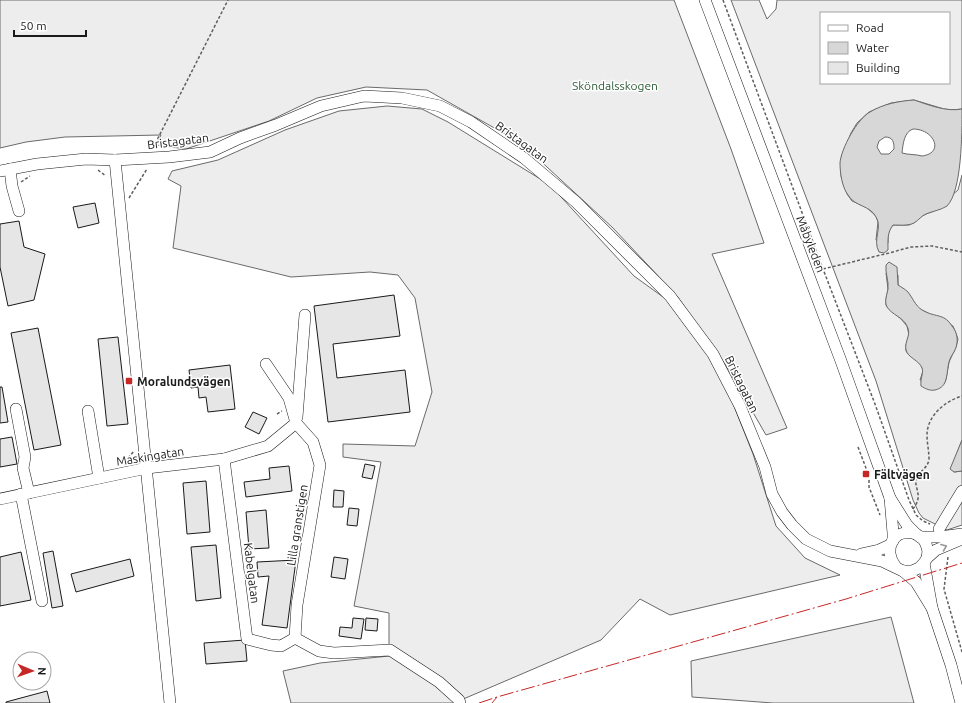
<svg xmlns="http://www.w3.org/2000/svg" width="962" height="703" font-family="Ubuntu,sans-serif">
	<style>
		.built { fill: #ededed; stroke: #6a6a6a; fill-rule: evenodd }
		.water { fill: #d7d7d7; stroke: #6a6a6a; fill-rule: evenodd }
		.building { fill: #e6e6e6; stroke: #1a1a1a }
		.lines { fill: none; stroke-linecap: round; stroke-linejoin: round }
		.minor-casing { stroke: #1a1a1a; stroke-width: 12 }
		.path { stroke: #5f5f5f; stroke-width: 1.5; stroke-dasharray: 3 2; stroke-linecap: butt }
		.minor { stroke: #fff; stroke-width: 11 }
		.power { stroke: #c62828; stroke-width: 1; stroke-dasharray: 14 3 2 3; stroke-linecap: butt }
		.oneway { stroke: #989898 }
		.poi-dot { fill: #c62828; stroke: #fff; stroke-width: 1.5 }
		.labels { text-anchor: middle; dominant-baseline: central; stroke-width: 3; stroke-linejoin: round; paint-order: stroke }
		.park-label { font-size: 12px; fill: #2b5a34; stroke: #fff }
		.street-label { font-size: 12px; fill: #1a1a1a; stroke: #fff }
		.poi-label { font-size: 12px; font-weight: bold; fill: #1a1a1a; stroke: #fff; text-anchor: start }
	</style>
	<rect width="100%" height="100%" fill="#fff"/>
	<g class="built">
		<polygon points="0,0 674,0 731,149 764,243 712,254 787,428 766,435 725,364 677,296 613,228 521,143 427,90 366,87 317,98 269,121 186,149 156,145 161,135 65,137 26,142 0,148"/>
		<path d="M731,0H759L767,19L776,9L777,0H962V109L952,110L944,109L914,100L891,103L869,112L857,123L851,133L842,155L841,176L847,194L852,201L866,207L876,216L878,222L876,240L888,243V236L889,230L893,225H909L915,222L920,217L928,213L932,212L958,190L962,175V440L951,469L954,472L962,471V525L947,530L923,518L919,513L913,500L876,381ZM821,13H949V83H821ZM886,273L898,275V285L907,292L918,308L953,326L958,339L956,347L949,362L946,379L944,384L920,380L923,371L922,367L919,362L909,355L906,351V345L909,335L907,326L901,319L888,308L886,305V300L888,289Z"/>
		<polygon points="387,106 422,109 448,122 550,185 634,276 670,302 720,371 753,454 776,526 805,558 840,575 670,615 640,599 601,640 454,703 291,703 283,671 320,663 389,656 389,613 354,606 381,462 343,457 343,444 415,446 432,392 415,298 398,275 370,272 291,277 173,248 181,186 168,179 172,171 218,160 285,130 339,111"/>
		<polygon points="891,617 914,703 773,703 692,697 691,661"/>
	</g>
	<g class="water">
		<path d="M914,100C929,105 946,112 962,109C962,133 962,191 947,206C941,210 933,211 926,214C921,216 919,220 914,223C908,226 900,225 893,225C887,233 888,240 888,250L884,253L879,252C872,239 883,228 876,217C870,205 855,207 848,195C842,187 840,173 840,163C841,149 857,119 870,112C883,104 899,101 914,100ZM913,129C934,129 945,153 922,156C915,154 909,155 902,153C903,144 904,132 913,129ZM885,137C893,137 894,142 894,149L889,154H881L877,147L879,141Z"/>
		<path d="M889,262L897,267L898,285C901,287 905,289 908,292C914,300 916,308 926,312C936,317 945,314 952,326C958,333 959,343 954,352C952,355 950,358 949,362C946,373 949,387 935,390C930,391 926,389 921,386C920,379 924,372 922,368C919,360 908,358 906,350C904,341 912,335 907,326C903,317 892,315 887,307C884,301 887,295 888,289C889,281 885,273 886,265Z"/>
		<polygon points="962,440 962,471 954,472 950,469"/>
	</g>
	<g class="building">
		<polygon points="95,203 99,223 78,228 73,207"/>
		<polygon points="19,221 24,247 45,254 34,300 8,306 0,267 0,224"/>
		<polygon points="394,295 400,336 333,344 337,378 405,370 410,412 328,422 314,306"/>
		<polygon points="38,328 61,445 34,450 11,333"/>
		<polygon points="118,337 128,424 107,426 98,339"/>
		<polygon points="230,365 235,409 208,412 206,397 199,398 198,387 191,388 189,370"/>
		<polygon points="0,387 2,387 8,422 0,423"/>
		<polygon points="253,412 267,418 259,434 245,427"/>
		<polygon points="12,437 17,464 0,467 0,439"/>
		<polygon points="365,464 375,466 372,479 362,477"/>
		<polygon points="289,466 292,491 246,497 244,482 270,479 269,468"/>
		<polygon points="206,481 210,532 187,534 183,483"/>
		<polygon points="334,490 344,491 343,507 333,507"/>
		<polygon points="349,508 359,509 357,526 347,525"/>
		<polygon points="266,510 269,548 249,549 246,512"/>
		<polygon points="216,545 221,598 196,601 191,547"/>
		<polygon points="53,551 63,606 52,608 43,553"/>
		<polygon points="21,552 31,600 0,606 0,557"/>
		<polygon points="334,557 348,559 345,579 331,577"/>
		<polygon points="130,559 134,576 76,592 71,574"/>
		<polygon points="296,560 287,628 262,625 269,576 258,577 257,562"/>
		<polygon points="353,618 364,619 361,639 339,636 340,627 352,628"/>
		<polygon points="366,618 378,619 377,631 365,630"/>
		<polygon points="245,640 247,661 206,664 204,643"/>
		<polygon points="47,691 50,703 6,703 6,702"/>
	</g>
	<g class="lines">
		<g class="minor-casing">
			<g id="minor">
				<polyline points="705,0 841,361 890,498 907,525 916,534 923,539 926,544 928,551 927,558 924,563 919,568 912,571 903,571"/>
				<polyline points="115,160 170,703"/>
				<polyline points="10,169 12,186 19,211"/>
				<polyline points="0,171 37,164 86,159 115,160 169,157 210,152 240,138 276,125 321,106 364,96 402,98 440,106 471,122 524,158 576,202 670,296 713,354 740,406 765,467 772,494 782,512 792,525 806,539 830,551 882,561 903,571 916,582 932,608"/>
				<polyline points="266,364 289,398 296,423 313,442 320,465 297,605 295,638"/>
				<polyline points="16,409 25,457 23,468 29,493"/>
				<polyline points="88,411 99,478"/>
				<polyline points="297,417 305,315"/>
				<polyline points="224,459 247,639 271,645 281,646 295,638"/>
				<polyline points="21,494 42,601"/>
				<polyline points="890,498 893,533 893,541"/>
				<polyline points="0,499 147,468 224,459 268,446 296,423"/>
				<polyline points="939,529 962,491"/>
				<polyline points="920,537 940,537 962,534"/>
				<polyline points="861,554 879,550 890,545"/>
				<polyline points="927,558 936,550 962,539"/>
				<polyline points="924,563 932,608 951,665 961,703"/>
				<path d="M896,567C882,550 893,527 916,534"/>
				<polyline points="295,638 319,651 334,653 390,650 439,682 459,700 460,703"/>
			</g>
		</g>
		<g class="path">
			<polyline points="723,0 823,269 875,404 909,500 916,515 923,521 930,524"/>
			<polyline points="153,148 228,0"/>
			<polyline points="98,170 106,176"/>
			<polyline points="21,182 30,176"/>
			<polyline points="129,198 147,169"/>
			<polyline points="823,269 889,253 911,247 932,246 962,252"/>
			<polyline points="277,414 282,411"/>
			<polyline points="858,447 869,476 869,487 880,515"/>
			<polyline points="128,458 134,451"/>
			<path d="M913,509C915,506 918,502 918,498C919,492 915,486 916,480C918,471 928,469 929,459C929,451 927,443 927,435C927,416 945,401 962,396"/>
			<polyline points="948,557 944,589 962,652"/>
		</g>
		<use href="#minor" class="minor"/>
		<g class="power">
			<polyline points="479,703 497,697 846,599 962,563"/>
			<polyline points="492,703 497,697"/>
		</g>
	</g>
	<defs><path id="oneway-chevron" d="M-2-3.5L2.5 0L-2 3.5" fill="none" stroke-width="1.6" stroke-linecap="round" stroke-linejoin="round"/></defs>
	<use class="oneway" href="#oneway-chevron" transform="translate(944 547) rotate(-21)"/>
	<g class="poi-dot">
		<rect x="125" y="377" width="8" height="8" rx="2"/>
		<rect x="862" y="470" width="8" height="8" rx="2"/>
	</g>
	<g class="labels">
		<g class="park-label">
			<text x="615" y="85">Sköndalsskogen</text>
		</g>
		<g class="street-label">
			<text transform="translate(178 141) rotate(-7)">Bristagatan</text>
			<text transform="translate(522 142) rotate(36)">Bristagatan</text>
			<text transform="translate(811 244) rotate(69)">Måbyleden</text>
			<text transform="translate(742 384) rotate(64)">Bristagatan</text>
			<text transform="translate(150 456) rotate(-9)">Maskingatan</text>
			<text transform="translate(297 525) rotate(-81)">Lilla granstigen</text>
			<text transform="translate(252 573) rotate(83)">Kabelgatan</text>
		</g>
		<g class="poi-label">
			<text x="137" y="381">Moralundsvägen</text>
			<text x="874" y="474">Fältvägen</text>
		</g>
	</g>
	<rect x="820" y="12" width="130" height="72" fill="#ffffff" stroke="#a3a3a3"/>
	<rect x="828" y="25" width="20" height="6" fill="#ffffff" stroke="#a3a3a3"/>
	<text x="856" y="32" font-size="12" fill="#1a1a1a">Road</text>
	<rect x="828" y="42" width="20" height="12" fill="#d7d7d7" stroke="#a3a3a3"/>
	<text x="856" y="52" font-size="12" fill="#1a1a1a">Water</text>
	<rect x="828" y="62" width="20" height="12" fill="#e6e6e6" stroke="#a3a3a3"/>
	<text x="856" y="72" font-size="12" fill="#1a1a1a">Building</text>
	<g transform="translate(32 671) rotate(92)"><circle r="19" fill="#ffffff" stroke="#a3a3a3"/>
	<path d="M0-3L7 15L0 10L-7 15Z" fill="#c62828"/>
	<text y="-6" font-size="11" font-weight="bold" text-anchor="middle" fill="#1a1a1a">N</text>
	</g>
	<path d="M14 30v6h72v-6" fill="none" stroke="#1a1a1a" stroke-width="2"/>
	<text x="20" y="30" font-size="12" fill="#1a1a1a" stroke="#ffffff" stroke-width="3" paint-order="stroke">50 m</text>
</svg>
